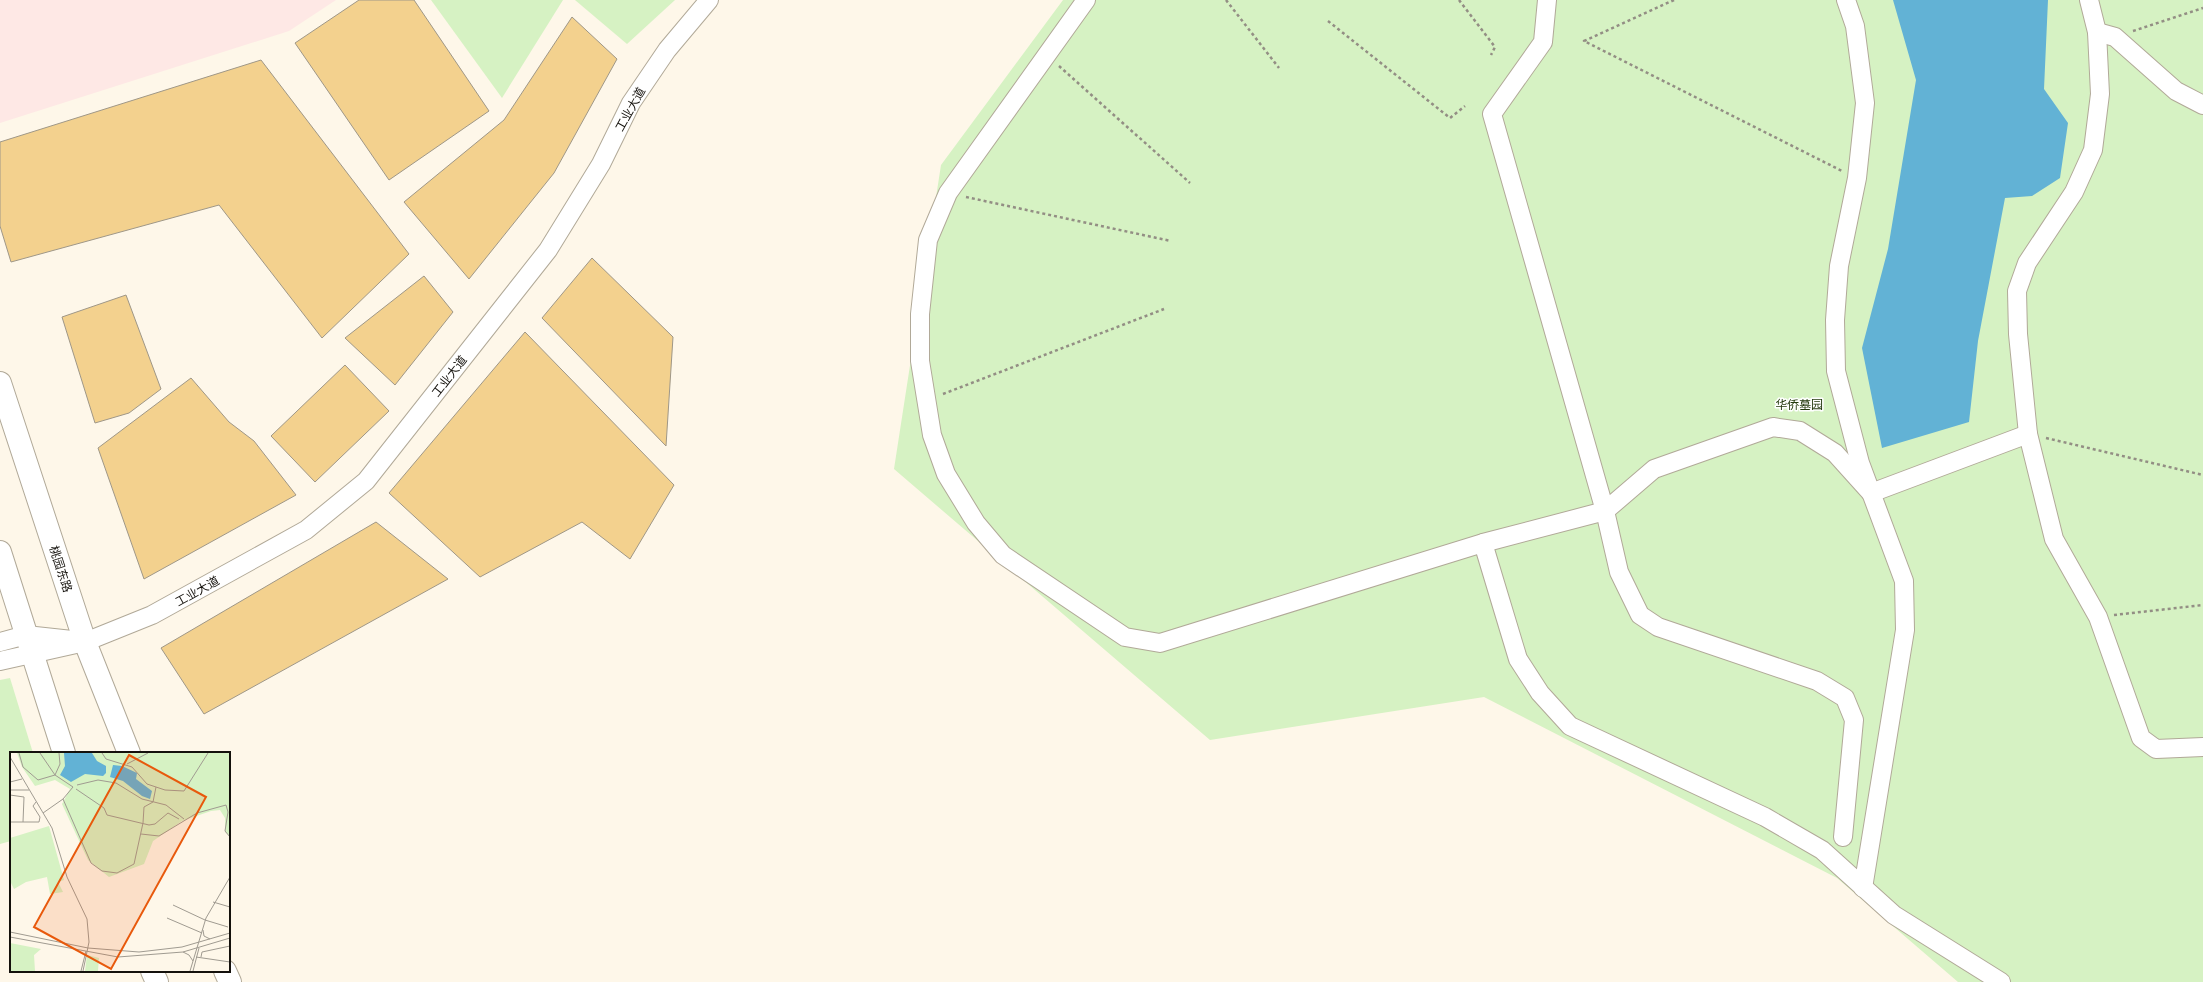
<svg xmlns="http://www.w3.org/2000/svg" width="2203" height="982" font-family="Inter,'Noto Sans SC',sans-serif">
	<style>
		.industrial { fill: #fee8e5 }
		.green { fill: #d6f2c3 }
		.water { fill: #62b2d5 }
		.building { fill: #f3d18e; stroke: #9f9787 }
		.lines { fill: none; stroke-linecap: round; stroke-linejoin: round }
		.minor-casing { stroke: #b1a998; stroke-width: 20 }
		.major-casing { stroke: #b1a998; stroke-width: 24 }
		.path { stroke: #938e84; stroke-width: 2.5; stroke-dasharray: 3 3; stroke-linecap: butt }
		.minor { stroke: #fff; stroke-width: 18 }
		.major { stroke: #fff; stroke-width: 22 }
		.labels { text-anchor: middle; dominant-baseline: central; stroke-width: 3; stroke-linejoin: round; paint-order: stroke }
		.street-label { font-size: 12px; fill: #14110c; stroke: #fff }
		.park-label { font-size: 12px; fill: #243a0e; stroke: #fff }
		.inset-road { fill: none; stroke: #a09b91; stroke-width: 1 }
		.view { fill: #e8590c; fill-opacity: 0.15; stroke: #e8590c; stroke-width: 2 }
		.inset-edge { fill: none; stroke: #14110c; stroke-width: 2 }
	</style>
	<rect width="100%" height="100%" fill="#fef7e9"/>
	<polygon class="industrial" points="0,0 336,0 289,31 0,123"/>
	<g class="green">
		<polygon points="431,0 563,0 502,98"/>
		<polygon points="575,0 675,0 627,44"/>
		<polygon points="1063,0 2203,0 2203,982 1958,982 1837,878 1484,697 1210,740 894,469 941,165"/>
		<polygon points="10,678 33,753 11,753 11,841 0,844 0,680"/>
	</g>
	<polygon class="water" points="1893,0 2048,0 2044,89 2068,123 2060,178 2032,196 2005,198 1978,341 1969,422 1882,448 1862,348 1888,249 1916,80"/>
	<g class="building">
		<polygon points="359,0 414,0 489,111 389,180 295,43"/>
		<polygon points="572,17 617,59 554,173 469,279 404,202 504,120"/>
		<polygon points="261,60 409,254 322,338 219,205 11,262 0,226 0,142"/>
		<polygon points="592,258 673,337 666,446 542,318"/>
		<polygon points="424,276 453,312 395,385 345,338"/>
		<polygon points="126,295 161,389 129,413 95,423 62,317"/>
		<polygon points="525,332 674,485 630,559 582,522 480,577 389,493"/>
		<polygon points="345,365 389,411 315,482 271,436"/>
		<polygon points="191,378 229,422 254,441 296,495 144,579 98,448"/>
		<polygon points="376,522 448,579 204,714 161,648"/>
	</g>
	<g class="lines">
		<g class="minor-casing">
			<g id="minor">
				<polyline points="1086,0 948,193 928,240 920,314 920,361 932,435 946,474 976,523 1003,555 1125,637 1160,643 1483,543 1605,511 1654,469 1773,427 1800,431 1835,453 1871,493 2028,434"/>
				<polyline points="1547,0 1543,42 1492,114 1605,511 1619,572 1640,615 1658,627 1817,681 1845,698 1854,720 1843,837"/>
				<polyline points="1846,0 1855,26 1865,103 1857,178 1839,266 1835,320 1836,371 1860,463 1904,581 1905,630 1863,888"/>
				<polyline points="2089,0 2097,32 2100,94 2093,150 2074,192 2027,263 2017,291 2018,334 2028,434 2054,539 2098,617 2141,738 2156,749 2203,747"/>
				<polyline points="2097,32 2115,37 2176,91 2203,105"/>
				<polyline points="1483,543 1518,659 1540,693 1570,726 1765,817 1822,850 1894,915 2001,982"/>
				<polyline points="0,642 26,635 72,640"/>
				<polyline points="0,661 85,642 152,615 306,530 366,481 548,250 601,164 631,103 667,50 709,0"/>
			</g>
		</g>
		<g class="major-casing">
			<g id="major">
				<polyline points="0,383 85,642 129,753"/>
				<polyline points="0,552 64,753"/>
				<polyline points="152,971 157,982"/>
				<polyline points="225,971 230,982"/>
			</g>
		</g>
		<g class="path">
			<polyline points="1226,0 1279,68"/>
			<polyline points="1459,0 1495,47 1491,55"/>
			<polyline points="1674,0 1584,41 1842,171"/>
			<polyline points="1328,21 1450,118 1465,106"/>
			<polyline points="2133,31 2203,8"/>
			<polyline points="1059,66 1190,183"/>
			<polyline points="966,197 1171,241"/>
			<polyline points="943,394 1164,309"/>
			<polyline points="2046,438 2203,475"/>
			<polyline points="2114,615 2203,605"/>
		</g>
		<use href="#minor" class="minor"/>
		<use href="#major" class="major"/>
	</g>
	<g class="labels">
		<g class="street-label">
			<text transform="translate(630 109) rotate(-61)">工业大道</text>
			<text transform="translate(449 376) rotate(-52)">工业大道</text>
			<text transform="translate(61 569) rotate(72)">桃园东路</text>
			<text transform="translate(197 591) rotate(-29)">工业大道</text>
		</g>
		<g class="park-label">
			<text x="1799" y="404">华侨墓园</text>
		</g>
	</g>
	<g transform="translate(10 752)">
		<rect width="220" height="220" fill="#fef7e9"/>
		<path d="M7,1H220V84L215,80V66L210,58L201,59L172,69L143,89L134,112L99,125L78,108L52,52L60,37L45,28L25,34L12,15ZM39,74L54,128L48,130L53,140L40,142L37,125L16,130L4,137L0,129V86ZM0,191L31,197L24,203L25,219H0ZM77,203L89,206L88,219H75Z" fill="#d6f2c3"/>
		<path d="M54,1H82L87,9L96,14V21L93,24L75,22L61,30L50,23L55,14ZM103,13L112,14L127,21L126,27L142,39L140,47L132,44L113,29L100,25Z" fill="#62b2d5"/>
		<path class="inset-road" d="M9,1L13,15L28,28L45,23L50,12L49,1M30,1L45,23L63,35L53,47L33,61M92,1L96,7L122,15L137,32L155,38L174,39L198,1M0,5L42,76L57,125L77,167L79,190L73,219M117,12L138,1M0,30L12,27M67,33L88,28L106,31L132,47L156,53L174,67M66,37L94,56L97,63L139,73L145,72L158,61L169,67M0,38H19M0,43L14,45L13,70M53,47L81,111L92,119L107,121L124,112L133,71L134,55L143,50L146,35M0,70H29L30,65L23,54L26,50M131,82L149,84L187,61L216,53L218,60L215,79L220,85M203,150L220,155M163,153L195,168L218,175M157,166L192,181M193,178L194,184L200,187M0,180L78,196L129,200L172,195L220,181M0,185L108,205L173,200L220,186M173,200L179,203L183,209M186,205L220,210M191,205L192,200L220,194M71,219L76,199M180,219L196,166L220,125M183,219L189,196"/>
		<path class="view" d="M119,3L196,45L101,217L24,175Z"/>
		<rect width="220" height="220" class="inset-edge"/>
	</g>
</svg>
